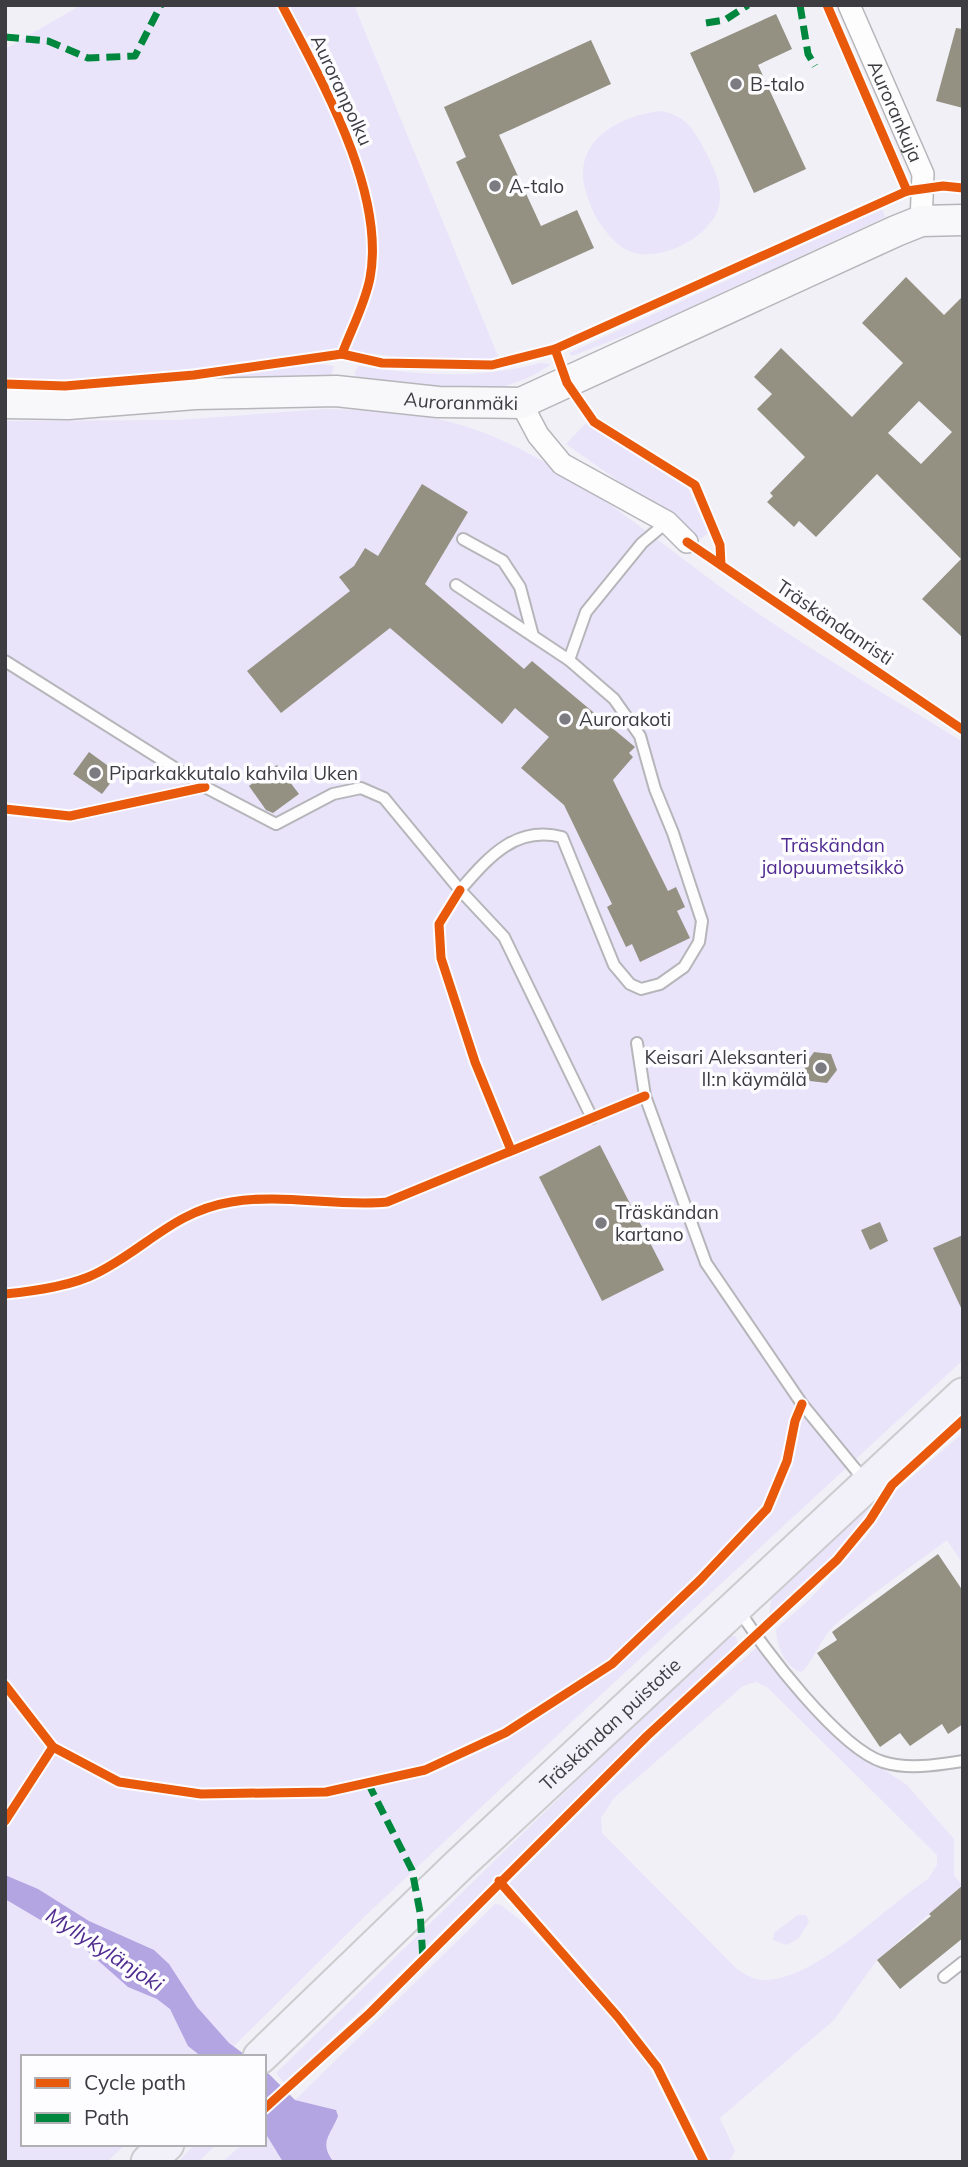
<svg xmlns="http://www.w3.org/2000/svg" width="968" height="2167" font-family="Mulish,sans-serif">
	<style>
		.green { fill: #e9e4fa; fill-rule: evenodd }
		.water { fill: #b3a4e2 }
		.building { fill: #949182; fill-rule: evenodd }
		.lines { fill: none; stroke-linecap: round; stroke-linejoin: round }
		.lane-casing { stroke: #b6b6ba; stroke-width: 14 }
		.street-casing { stroke: #b6b6ba; stroke-width: 24 }
		.secondary-casing { stroke: #b6b6ba; stroke-width: 33 }
		.primary-casing { stroke: #cccbce; stroke-width: 37 }
		.lane { stroke: #fdfdfe; stroke-width: 10 }
		.street { stroke: #fdfdfe; stroke-width: 21 }
		.secondary { stroke: #f8f7fa; stroke-width: 30 }
		.primary { stroke: #f2f0f8; stroke-width: 33 }
		.quiet { stroke: #00873e; stroke-width: 7; stroke-dasharray: 14 7; stroke-linecap: butt }
		.cycleway-casing { stroke: #fdfcff; stroke-width: 13 }
		.cycleway { stroke: #e8590c; stroke-width: 9 }
		.poi-dot { fill: #7c7b81; stroke: #fdfcff; stroke-width: 2.5 }
		.labels { text-anchor: middle; dominant-baseline: central; stroke-width: 7; stroke-linejoin: round; paint-order: stroke }
		.poi-label { font-size: 19px; fill: #3d3c41; stroke: #fdfcff; text-anchor: start }
		.street-label { font-size: 19px; fill: #3d3c41; stroke: #fdfcff }
		.park-label { font-size: 19px; fill: #502c90; stroke: #fdfcff }
		.water-label { font-size: 21px; font-style: italic; fill: #4e2b8e; stroke: #fdfcff }
	</style>
	<rect width="100%" height="100%" fill="#f1f0f7"/>
	<g class="green">
		<polygon points="81,5 354,5 498,356 498,362 442,362 339,350 95,381 48,384 5,380 5,49"/>
		<path d="M659,111C682,114 691,125 702,145C711,163 724,184 719,205C713,237 658,264 629,251C619,247 611,238 605,230C596,220 590,205 586,192C571,143 616,117 659,111Z"/>
		<polygon points="882,209 885,217 650,326 572,356 569,353"/>
		<path d="M540,363L551,364C490,407 429,389 361,380L354,374L358,366C423,375 476,380 540,363Z"/>
		<polygon points="322,364 334,366 331,378 226,380 223,378 257,370"/>
		<path d="M325,409C370,410 417,412 461,425C564,455 667,552 756,612C823,658 893,699 963,742V1360L592,1703L363,1918L223,2057H23V2144H126L107,2162H5V421L178,420Z"/>
		<polygon points="589,420 688,488 708,533 701,539 566,444"/>
		<path d="M963,1433V1564L947,1540C910,1568 870,1594 835,1625C821,1637 811,1666 801,1672C784,1666 777,1646 776,1629L810,1599L866,1537L897,1490Z"/>
		<polygon points="876,1500 875,1507 839,1552 769,1616 772,1592"/>
		<path d="M726,1636H736L738,1644C584,1787 438,1939 284,2083L276,2073Z"/>
		<path d="M757,1647L846,1745L907,1785L954,1839V1875L962,1885L877,1960L834,2020L720,2118L735,2151L729,2162H710C669,2052 585,1969 509,1884L672,1722ZM756,1682L767,1687L937,1855V1865L928,1879C883,1908 816,1981 763,1980C755,1980 745,1974 738,1970L602,1833L601,1818L614,1798L743,1686Z"/>
		<polygon points="495,1904 501,1905 525,1924 611,2013 648,2065 697,2162 334,2162 325,2146 325,2138 336,2121 336,2110 295,2100"/>
		<polygon points="798,1915 806,1915 809,1922 799,1938 787,1945 773,1940 774,1933"/>
		<polygon points="264,2131 283,2162 222,2162 243,2144 264,2144"/>
		<polygon points="195,2144 217,2144 198,2162 178,2162"/>
	</g>
	<g class="water">
		<polygon points="5,1875 38,1889 89,1921 154,1950 169,1964 197,2007 229,2043 248,2057 202,2057 188,2046 170,2009 157,1999 128,1987 76,1941 5,1899"/>
		<path d="M264,2069L295,2100L336,2110L338,2116C331,2135 318,2142 334,2162H283L264,2131Z"/>
	</g>
	<g class="building">
		<polygon points="776,14 792,49 758,65 806,169 754,193 690,53"/>
		<polygon points="956,28 963,29 963,108 936,101"/>
		<polygon points="591,40 611,84 499,135 541,226 577,210 594,248 512,285 456,162 466,157 444,107"/>
		<path d="M906,277L944,315L963,296V638L922,599L961,559L877,474L816,537L799,521L794,527L767,502L773,496L770,493L805,457L757,409L772,394L754,377L781,348L852,417L903,363L862,323ZM919,401L952,432L921,464L888,433Z"/>
		<polygon points="422,484 468,512 425,584 524,669 532,661 635,747 629,753 633,757 613,780 668,891 676,887 685,907 677,911 690,938 640,962 632,944 626,947 607,907 612,904 564,805 521,768 549,737 515,708 502,724 390,628 281,713 247,671 350,591 339,577 354,566 365,548 378,556"/>
		<polygon points="89,752 118,773 102,794 73,774"/>
		<polygon points="277,765 299,794 273,813 266,810 249,786"/>
		<polygon points="814,1052 831,1054 837,1070 827,1083 810,1081 804,1066"/>
		<polygon points="600,1145 664,1270 602,1301 539,1177"/>
		<polygon points="880,1222 888,1241 870,1250 861,1230"/>
		<polygon points="963,1235 963,1312 933,1248"/>
		<polygon points="938,1554 963,1591 963,1724 948,1734 942,1724 910,1746 900,1733 880,1747 817,1653 837,1640 832,1632"/>
		<polygon points="963,1885 963,1938 900,1989 877,1960 931,1916 929,1914"/>
	</g>
	<g class="lines">
		<g class="lane-casing">
			<g id="lane">
				<polyline points="463,539 503,561 520,587 533,636"/>
				<polyline points="456,585 569,660 586,612 642,543 667,522"/>
				<polyline points="5,661 205,787 276,824 333,794 361,788 384,798 460,890 504,937 592,1118"/>
				<path d="M460,890C488,858 515,825 562,837L614,965L630,984L641,989L660,984L684,967L699,942L702,921L673,833L655,789L640,736L614,699L569,660"/>
				<polyline points="637,1043 645,1096 706,1263 802,1404 865,1481"/>
				<path d="M738,1608C761,1647 840,1749 883,1762C909,1770 937,1765 963,1761"/>
				<polyline points="944,1977 963,1962"/>
			</g>
		</g>
		<g class="street-casing">
			<g id="street">
				<path id="s1" d="M849,5L923,174L921,221"/>
				<polyline points="521,403 538,435 562,464 667,522 687,542"/>
			</g>
		</g>
		<g class="secondary-casing">
			<g id="secondary">
				<path id="s2" d="M5,403L68,404L195,394L336,391L438,402L521,403L896,231L921,221L963,220"/>
			</g>
		</g>
		<g class="primary-casing">
			<g id="primary">
				<path id="s3" d="M260,2057L460,1864L963,1395"/>
				<polyline points="148,2162 167,2144"/>
			</g>
		</g>
		<use href="#lane" class="lane"/>
		<use href="#street" class="street"/>
		<use href="#secondary" class="secondary"/>
		<use href="#primary" class="primary"/>
		<g class="quiet">
			<polyline points="800,5 808,54 815,66"/>
			<polyline points="706,23 725,20 748,5"/>
			<polyline points="5,37 48,41 88,58 135,56 161,5"/>
			<polyline points="368,1783 412,1870 420,1912 423,1960"/>
		</g>
		<g class="cycleway-casing">
			<g id="cycleway">
				<path d="M282,5C321,80 386,192 370,278C365,304 351,330 342,354"/>
				<polyline points="827,5 907,191"/>
				<polyline points="555,349 907,191 943,186 963,188"/>
				<polyline points="5,384 65,386 194,375 342,354 382,363 492,365 555,349 567,383 594,422 695,485 720,545 721,565"/>
				<polyline points="687,542 963,730"/>
				<polyline points="5,809 70,816 205,787"/>
				<polyline points="460,890 439,924 441,958 475,1062 511,1150"/>
				<path d="M5,1294C35,1291 73,1286 99,1272C146,1248 175,1211 231,1202C282,1193 336,1207 387,1202L645,1096"/>
				<polyline points="5,1685 53,1747 119,1782 201,1794 326,1792 425,1770 505,1733 612,1664 700,1580 767,1509 787,1461 795,1421 802,1404"/>
				<polyline points="5,1821 53,1747"/>
				<polyline points="499,1881 618,2017 657,2067 704,2162"/>
				<polyline points="264,2109 370,2013 647,1736 837,1560 870,1520 892,1485 963,1420"/>
			</g>
		</g>
		<use href="#cycleway" class="cycleway"/>
	</g>
	<g class="poi-dot">
		<circle cx="736" cy="84" r="7"/>
		<circle cx="495" cy="186" r="7"/>
		<circle cx="565" cy="719" r="7"/>
		<circle cx="95" cy="773" r="7"/>
		<circle cx="821" cy="1068" r="7"/>
		<circle cx="601" cy="1223" r="7"/>
	</g>
	<g class="labels">
		<g class="poi-label">
			<text x="750" y="84">B-talo</text>
			<text x="509" y="186">A-talo</text>
			<text x="579" y="719">Aurorakoti</text>
			<text x="109" y="773">Piparkakkutalo kahvila Uken</text>
			<text x="807" y="1057" text-anchor="end">Keisari Aleksanteri<tspan x="807" dy="22">II:n käymälä</tspan></text>
			<text x="615" y="1212">Träskändan<tspan x="615" dy="22">kartano</tspan></text>
		</g>
		<g class="street-label">
			<text transform="translate(342 90) rotate(65)">Auroranpolku</text>
			<text stroke="none"><textPath href="#s1" startOffset="116">Aurorankuja</textPath></text>
			<text stroke="none"><textPath href="#s2" startOffset="457">Auroranmäki</textPath></text>
			<text transform="translate(835 622) rotate(34)">Träskändanristi</text>
			<text stroke="none"><textPath href="#s3" startOffset="483">Träskändan puistotie</textPath></text>
		</g>
		<g class="park-label">
			<text x="833" y="845">Träskändan<tspan x="833" dy="22">jalopuumetsikkö</tspan></text>
		</g>
		<g class="water-label">
			<text transform="translate(105 1949) rotate(33)">Myllykylänjoki</text>
		</g>
	</g>
	<rect width="968" height="2167" fill="none" stroke="#3d3c41" stroke-width="14"/>
	<rect x="21" y="2055" width="245" height="91" fill="#fdfcff" stroke="#b0afb3" stroke-width="2"/>
	<rect x="35" y="2078" width="35" height="10" fill="#e8590c" stroke="#b0afb3" stroke-width="2"/>
	<text x="84" y="2090" font-size="21" fill="#3d3c41">Cycle path</text>
	<rect x="35" y="2113" width="35" height="10" fill="#00873e" stroke="#b0afb3" stroke-width="2"/>
	<text x="84" y="2125" font-size="21" fill="#3d3c41">Path</text>
</svg>
